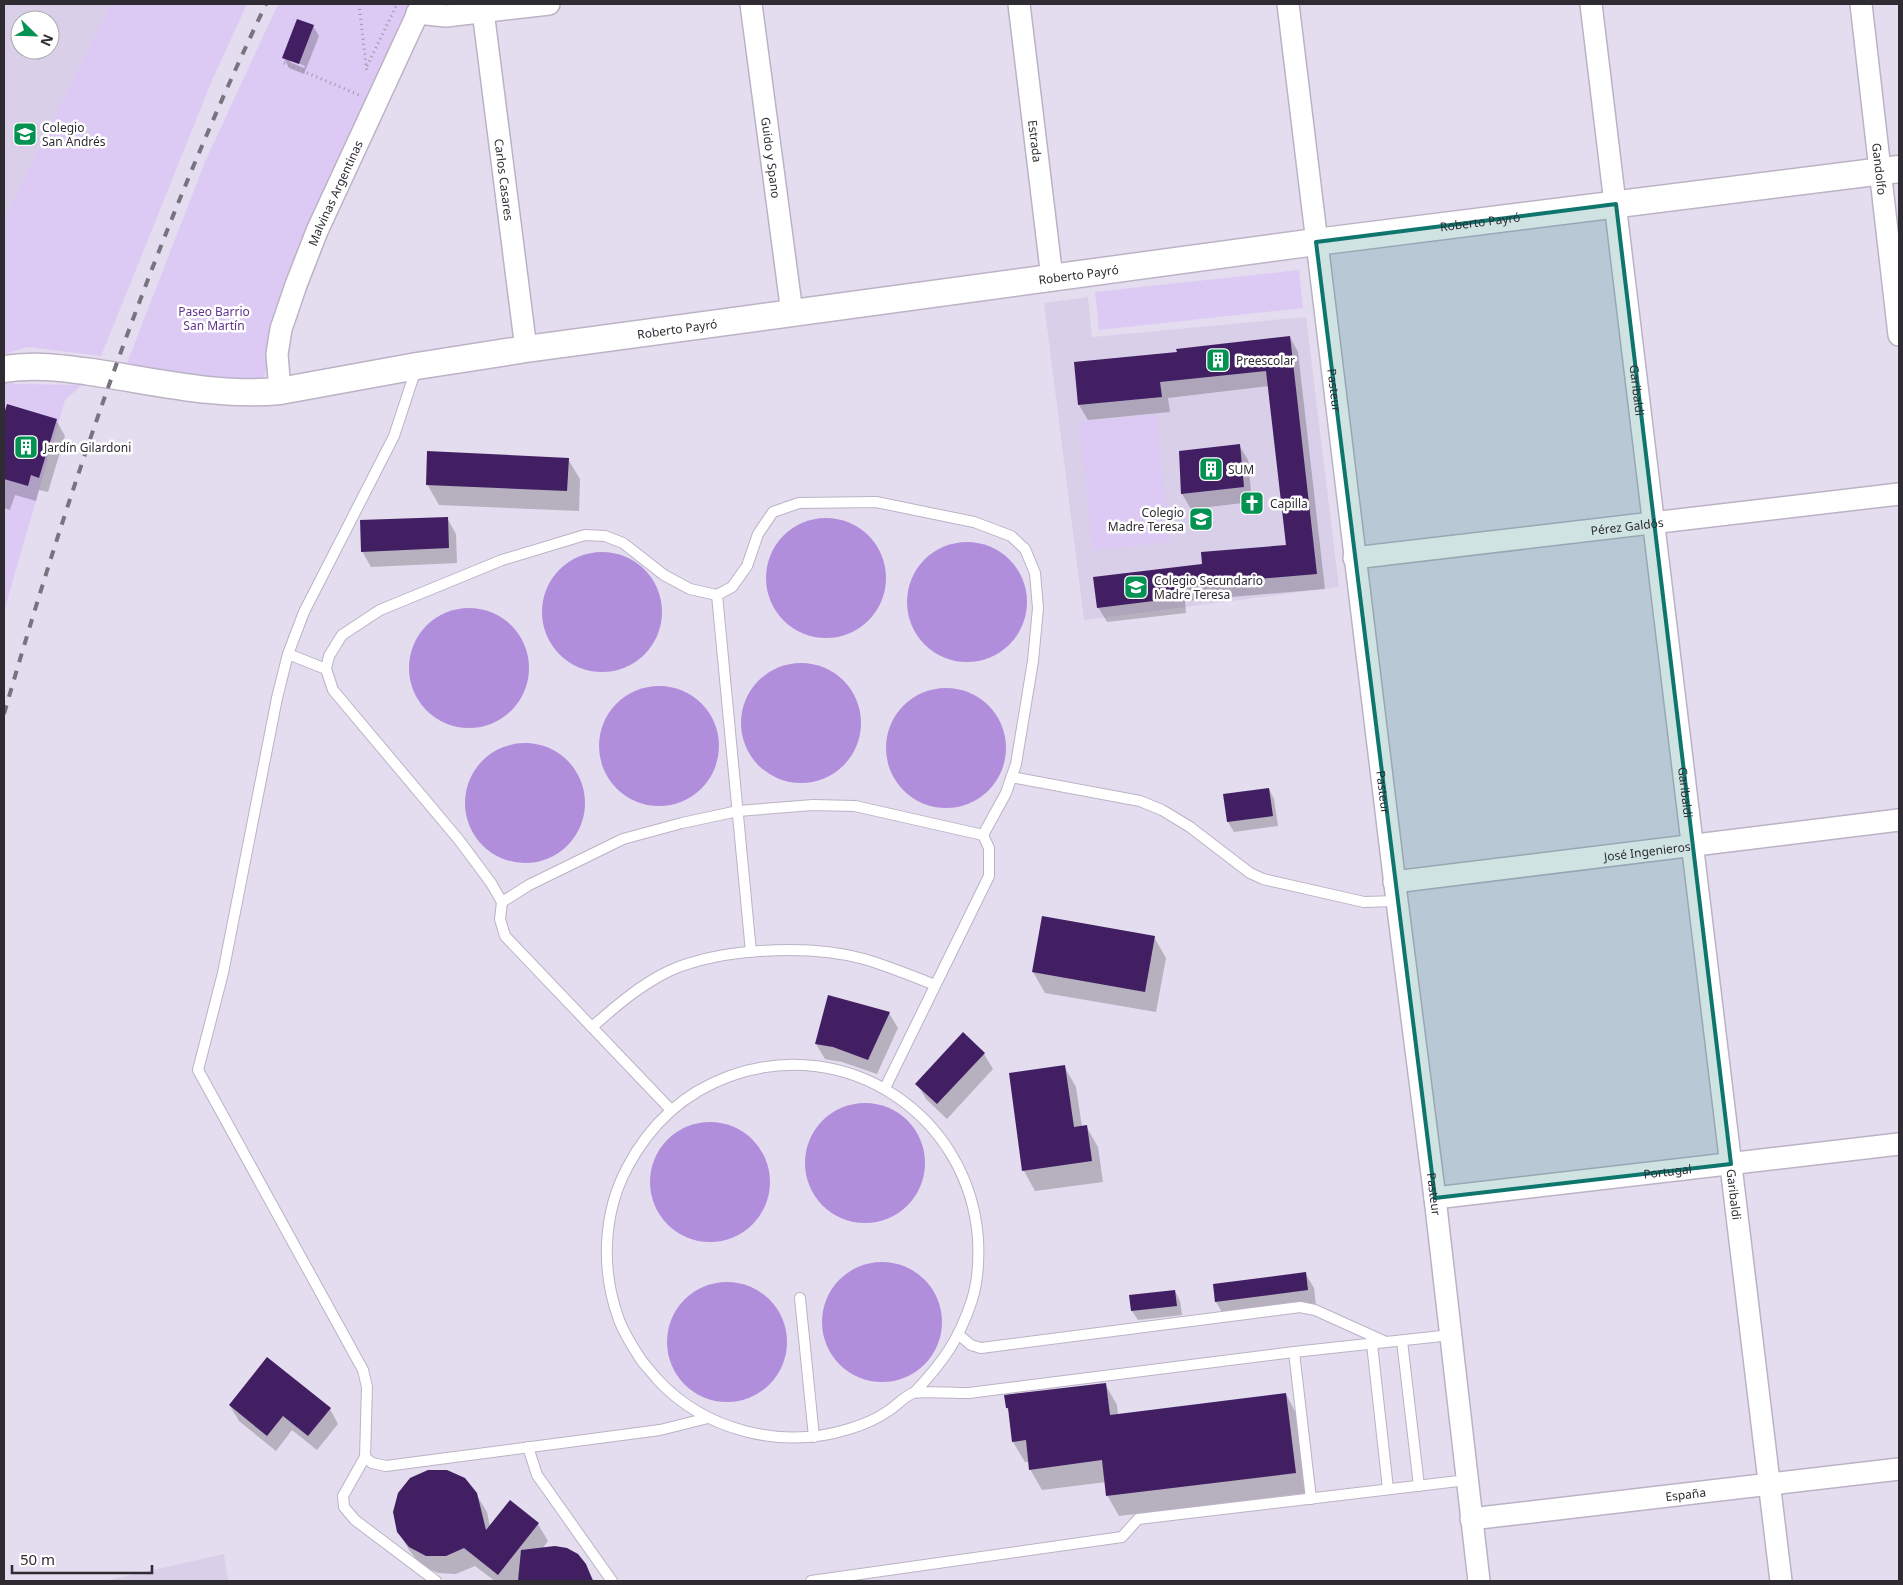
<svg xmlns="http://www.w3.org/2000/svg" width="1903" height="1585" font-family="'Noto Sans',sans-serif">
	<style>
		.built { fill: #dacfe9; fill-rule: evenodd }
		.green { fill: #dcc9f4 }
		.water { fill: #b18edb }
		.shadow { fill: #0003; fill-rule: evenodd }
		.building { fill: #411f62 }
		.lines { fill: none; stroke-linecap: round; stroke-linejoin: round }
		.service-casing { stroke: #bbb3c5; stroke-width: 12 }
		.minor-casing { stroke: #bbb3c5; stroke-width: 24 }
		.tertiary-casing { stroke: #bbb3c5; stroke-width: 29 }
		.path { stroke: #9c96a4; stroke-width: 3; stroke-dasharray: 1 4; stroke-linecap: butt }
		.service { stroke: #fff; stroke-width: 10 }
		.minor { stroke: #fff; stroke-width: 21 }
		.tertiary { stroke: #fff; stroke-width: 26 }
		.rail { stroke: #78737f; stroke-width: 4; stroke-dasharray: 9 9; stroke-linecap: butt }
		.marked { fill: #0f766e; fill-opacity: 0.2; stroke: #0f766e; stroke-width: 4; stroke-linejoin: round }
		.labels { text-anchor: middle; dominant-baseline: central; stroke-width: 5; stroke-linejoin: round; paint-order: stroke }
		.poi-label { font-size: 12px; fill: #2e2b32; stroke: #fff; text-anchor: start }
		.street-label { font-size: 12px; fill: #2e2b32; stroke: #fff }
		.park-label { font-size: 12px; fill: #61338d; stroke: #fff }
	</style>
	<rect width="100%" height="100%" fill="#e4dcef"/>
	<g class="built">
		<path d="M4,4H110L4,219ZM20,20H50V50H20Z"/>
		<polygon points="1088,297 1092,337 1306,317 1339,587 1084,620 1044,303"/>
		<polygon points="224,1554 228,1581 105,1581"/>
	</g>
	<g class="green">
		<polygon points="110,4 247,4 213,78 101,356 28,347 4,354 4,219"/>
		<polygon points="278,4 415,4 278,326 263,381 147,372 127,363 205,162"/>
		<polygon points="1299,270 1303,308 1099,330 1095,292"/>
		<polygon points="5,381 16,384 82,385 65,400 4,611 4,383"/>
		<polygon points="1156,414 1170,542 1093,550 1079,422"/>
	</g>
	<g class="water">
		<circle cx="826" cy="578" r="60"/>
		<circle cx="967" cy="602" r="60"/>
		<circle cx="602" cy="612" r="60"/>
		<circle cx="469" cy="668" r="60"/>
		<circle cx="801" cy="723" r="60"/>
		<circle cx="659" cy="746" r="60"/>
		<circle cx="946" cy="748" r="60"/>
		<circle cx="525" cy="803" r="60"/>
		<circle cx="865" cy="1163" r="60"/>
		<circle cx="710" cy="1182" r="60"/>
		<circle cx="882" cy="1322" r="60"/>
		<circle cx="727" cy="1342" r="60"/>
	</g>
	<g class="shadow">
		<path d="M313,26L319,36L304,74L289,68L284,58ZM290,60L305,66L304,68L290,62Z"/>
		<polygon points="1290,337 1298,352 1325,589 1185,601 1186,613 1107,622 1098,607 1203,565 1287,547 1269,386 1168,398 1170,412 1088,420 1079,405 1178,353"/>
		<polygon points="7,406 56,420 65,436 48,492 39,490 36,501 15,495 10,510 4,508 4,418"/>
		<polygon points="1239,445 1248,460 1252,502 1191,509 1182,494 1180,452"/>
		<polygon points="568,459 580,479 579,511 439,505 427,484"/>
		<polygon points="447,518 456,534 457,563 371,567 362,551"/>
		<polygon points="1269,789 1274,799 1278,826 1234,832 1228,822 1225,795"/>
		<polygon points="1154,937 1166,958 1156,1012 1045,993 1033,972"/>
		<polygon points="889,1013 898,1028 877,1074 842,1062 825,1059 816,1044"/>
		<polygon points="963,1034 984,1054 993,1069 947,1119 926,1099 917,1084"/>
		<polygon points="1064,1066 1076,1087 1082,1127 1086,1126 1098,1147 1103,1182 1035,1191 1024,1171"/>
		<polygon points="1305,1273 1314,1288 1316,1305 1225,1317 1216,1302"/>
		<polygon points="1175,1291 1180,1301 1182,1315 1138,1320 1132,1311"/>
		<polygon points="1105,1384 1117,1405 1118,1415 1286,1394 1297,1415 1307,1493 1119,1516 1107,1495 1106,1482 1042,1490 1030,1469 1029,1462 1025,1462 1013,1442 1010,1413 1007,1408"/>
		<polygon points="230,1406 330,1409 338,1424 317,1450 292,1430 276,1451 239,1421"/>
		<polygon points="476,1494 487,1512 490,1527 538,1524 548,1541 542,1549 585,1564 594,1581 495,1581 475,1566 456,1574 438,1573 421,1565 409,1550 398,1531"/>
	</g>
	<g class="building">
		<polygon points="297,19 314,25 299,64 282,58"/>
		<polygon points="1290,336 1317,574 1177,586 1178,598 1097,608 1093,577 1202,564 1201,552 1286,545 1266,371 1160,382 1162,397 1078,405 1074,362 1177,352 1176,349"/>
		<polygon points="7,404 57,419 39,478 31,475 28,486 4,479 4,414"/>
		<polygon points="1240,444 1244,487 1181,494 1179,451"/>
		<polygon points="427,451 569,458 567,491 426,485"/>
		<polygon points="448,517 449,548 361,552 360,520"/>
		<polygon points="1269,788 1273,816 1227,822 1223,794"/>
		<polygon points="1042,916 1155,936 1145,992 1032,972"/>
		<polygon points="828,995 890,1012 868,1060 833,1047 815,1044"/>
		<polygon points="963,1032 985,1053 937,1104 915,1084"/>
		<polygon points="1065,1065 1074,1127 1087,1125 1092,1161 1022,1171 1009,1073"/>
		<polygon points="1306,1272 1308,1290 1215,1302 1213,1284"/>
		<polygon points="1175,1290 1177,1306 1131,1311 1129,1295"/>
		<polygon points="267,1357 331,1408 308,1436 283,1416 267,1436 229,1405"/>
		<polygon points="1106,1383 1110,1415 1286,1393 1296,1473 1106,1496 1102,1460 1029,1470 1026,1440 1012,1442 1008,1408 1006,1408 1004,1395"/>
		<polygon points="428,1470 447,1470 465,1478 477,1493 486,1530 510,1500 539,1523 498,1575 464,1548 446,1556 426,1556 409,1547 397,1532 393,1512 398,1493 410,1478"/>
		<polygon points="555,1546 567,1548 578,1554 586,1564 593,1581 518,1581 521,1550"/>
	</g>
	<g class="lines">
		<g class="service-casing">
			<g id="service">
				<polyline points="416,369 394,436 304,612 288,654 277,698 223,973 198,1070 363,1370 367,1387 365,1457 372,1463 386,1466 660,1430 708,1418"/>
				<polyline points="717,595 751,952"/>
				<polyline points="288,654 326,669"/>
				<polyline points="1011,777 1140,801 1162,810 1190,827 1250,873 1263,879 1364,902 1397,901"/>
				<polyline points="502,902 491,883 459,840 333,690 326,669 329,656 342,635 380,610 502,560 585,535 605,536 623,543 664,575 690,589 717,595 732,587 747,566 758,534 773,512 799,503 876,502 974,522 1011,536 1025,549 1035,573 1038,608 1033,661 1016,764 1006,793 983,835"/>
				<path d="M592,1027C616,1006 640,985 669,971C721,948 809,944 864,959C888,966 912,976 935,985"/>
				<polyline points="671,1110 505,936 500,919 502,902 529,885 623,839 682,823 738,811 813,805 855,806 983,835 989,848 989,876 885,1088"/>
				<polyline points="800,1298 814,1437"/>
				<polyline points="959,1335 971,1345 981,1348 1300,1307 1315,1310 1386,1342"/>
				<polyline points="1402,1341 1419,1486"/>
				<polyline points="1372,1344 1388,1489"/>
				<polyline points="1294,1352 1311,1499"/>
				<path d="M914,1393C943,1362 959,1340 972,1300C978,1281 979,1259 978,1239C969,1115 847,1034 730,1076C683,1093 650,1124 627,1168C603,1213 601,1269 618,1317C622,1330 631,1344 638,1355C643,1364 651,1371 657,1379C705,1431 782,1450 849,1429C862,1425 877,1419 888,1411C896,1406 905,1396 913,1393C920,1391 958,1393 969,1393L1294,1352L1451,1335"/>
				<polyline points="528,1447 537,1475 612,1581"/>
				<polyline points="365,1457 343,1496 344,1507 355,1520 436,1581"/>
				<polyline points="811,1581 1122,1537 1138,1519 1467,1480"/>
			</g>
		</g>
		<g class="minor-casing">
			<g id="minor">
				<path id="s1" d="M751,4L792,313"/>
				<path id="s2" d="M1019,4L1052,278"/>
				<path id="s3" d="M1288,4L1397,901L1435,1198L1479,1581"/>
				<path id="s4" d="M1591,4L1781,1581"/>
				<path id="s5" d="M1861,4L1899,335"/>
				<path id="s6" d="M483,11L526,349"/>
				<polyline points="417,13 446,16 549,4"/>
				<path id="s7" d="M280,391L277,354L281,329L296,285L317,231L422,4"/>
				<path id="s8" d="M1354,558L1899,494"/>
				<path id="s9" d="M1394,882L1899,820"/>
				<path id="s10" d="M1435,1198L1899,1144"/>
				<path id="s11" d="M1471,1519L1899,1469"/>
			</g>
		</g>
		<g class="tertiary-casing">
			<g id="tertiary">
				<path id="s12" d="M4,369C33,364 62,368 91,372C153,381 217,397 280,391L417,366L526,349L1316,242L1899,169"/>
			</g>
		</g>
		<g class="path">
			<polyline points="359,4 367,73"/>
			<polyline points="284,63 359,95"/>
			<polyline points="367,66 397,4"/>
		</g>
		<use href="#service" class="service"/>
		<use href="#minor" class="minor"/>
		<use href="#tertiary" class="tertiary"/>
		<path class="rail" d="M4,714C74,471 157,232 266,4"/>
	</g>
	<path class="marked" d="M1616,204L1731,1164L1435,1198L1316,242Z"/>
	<defs>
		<g id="school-square" transform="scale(1.25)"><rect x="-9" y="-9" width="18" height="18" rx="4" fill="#039251" stroke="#fff"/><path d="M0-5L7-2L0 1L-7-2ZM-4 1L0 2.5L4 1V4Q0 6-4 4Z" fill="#fff"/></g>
		<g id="building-square" transform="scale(1.25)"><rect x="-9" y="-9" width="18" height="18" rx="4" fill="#039251" stroke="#fff"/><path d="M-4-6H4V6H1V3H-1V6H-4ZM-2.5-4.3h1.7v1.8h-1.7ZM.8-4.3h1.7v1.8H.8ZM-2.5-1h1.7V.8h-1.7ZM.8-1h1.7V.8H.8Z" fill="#fff"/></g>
		<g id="church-square" transform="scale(1.25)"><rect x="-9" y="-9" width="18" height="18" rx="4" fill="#039251" stroke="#fff"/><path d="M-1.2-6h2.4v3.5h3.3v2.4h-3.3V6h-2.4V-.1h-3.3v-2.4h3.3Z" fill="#fff"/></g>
	</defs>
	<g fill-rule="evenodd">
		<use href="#school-square" x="25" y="134"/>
		<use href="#building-square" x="1218" y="360"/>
		<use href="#building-square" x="26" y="447"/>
		<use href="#building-square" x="1211" y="469"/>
		<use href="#church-square" x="1252" y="503"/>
		<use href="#school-square" x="1201" y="519"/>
		<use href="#school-square" x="1136" y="587"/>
	</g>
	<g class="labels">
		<g class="poi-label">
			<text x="42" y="127">Colegio<tspan x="42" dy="14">San Andrés</tspan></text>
			<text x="1236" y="360">Preescolar</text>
			<text x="44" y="447">Jardín Gilardoni</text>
			<text x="1228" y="469">SUM</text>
			<text x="1270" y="503">Capilla</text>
			<text x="1184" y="512" text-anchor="end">Colegio<tspan x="1184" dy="14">Madre Teresa</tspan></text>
			<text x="1154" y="580">Colegio Secundario<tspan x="1154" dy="14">Madre Teresa</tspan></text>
		</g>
		<g class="street-label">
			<text stroke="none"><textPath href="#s2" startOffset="138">Estrada</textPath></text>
			<text stroke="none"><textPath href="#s1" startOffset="155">Guido y Spano</textPath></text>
			<text stroke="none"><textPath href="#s5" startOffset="166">Gandolfo</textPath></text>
			<text stroke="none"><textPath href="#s6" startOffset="170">Carlos Casares</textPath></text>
			<text stroke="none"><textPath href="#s7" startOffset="209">Malvinas Argentinas</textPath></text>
			<text stroke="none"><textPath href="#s12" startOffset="1490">Roberto Payró</textPath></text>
			<text stroke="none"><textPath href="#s12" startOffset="1085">Roberto Payró</textPath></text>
			<text stroke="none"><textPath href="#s12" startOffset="680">Roberto Payró</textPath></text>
			<text stroke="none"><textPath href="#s4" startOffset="389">Garibaldi</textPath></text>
			<text stroke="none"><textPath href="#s3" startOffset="389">Pasteur</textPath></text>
			<text stroke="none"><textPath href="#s8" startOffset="275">Pérez Galdós</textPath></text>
			<text stroke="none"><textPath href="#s3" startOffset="794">Pasteur</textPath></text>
			<text stroke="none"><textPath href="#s4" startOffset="794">Garibaldi</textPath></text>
			<text stroke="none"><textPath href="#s9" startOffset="255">José Ingenieros</textPath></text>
			<text stroke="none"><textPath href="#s10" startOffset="234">Portugal</textPath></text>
			<text stroke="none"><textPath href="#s3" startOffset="1199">Pasteur</textPath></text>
			<text stroke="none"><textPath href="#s4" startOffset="1199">Garibaldi</textPath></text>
			<text stroke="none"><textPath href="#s11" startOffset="216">España</textPath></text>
		</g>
		<g class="park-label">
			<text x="214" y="311">Paseo Barrio<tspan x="214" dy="14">San Martín</tspan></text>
		</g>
	</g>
	<rect width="1903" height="1585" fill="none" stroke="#2e2b32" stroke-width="10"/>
	<g transform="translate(35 35) rotate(113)"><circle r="24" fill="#ffffff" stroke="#abaaad"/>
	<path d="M0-4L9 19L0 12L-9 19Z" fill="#039251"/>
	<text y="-8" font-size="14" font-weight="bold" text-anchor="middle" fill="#2e2b32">N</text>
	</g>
	<path d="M12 1565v8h140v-8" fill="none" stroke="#2e2b32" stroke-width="2.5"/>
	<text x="20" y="1565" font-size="15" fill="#2e2b32" stroke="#ffffff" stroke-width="4" paint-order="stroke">50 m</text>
</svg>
